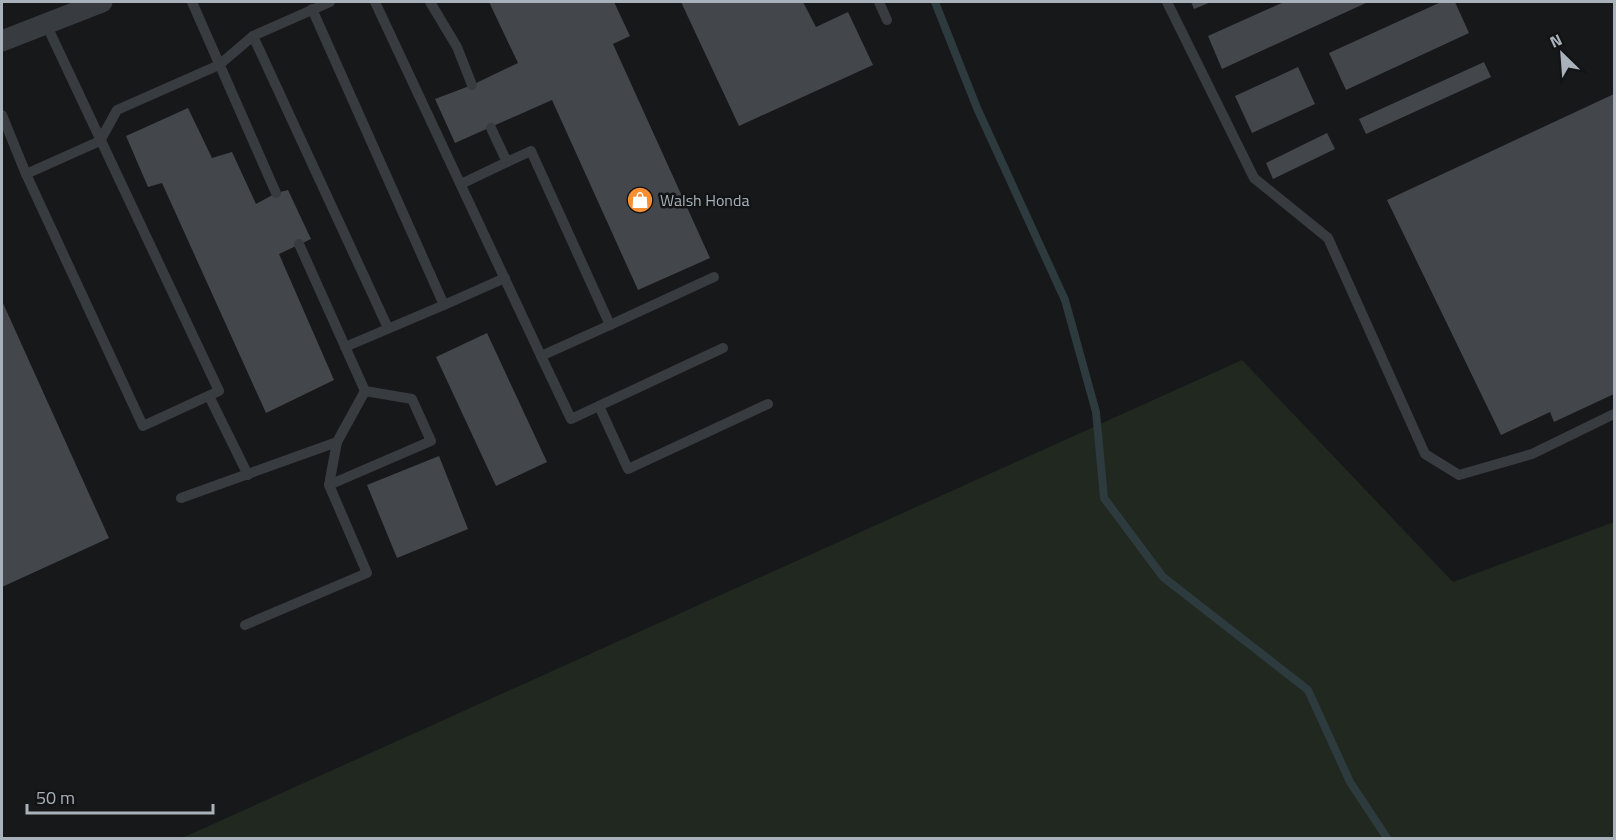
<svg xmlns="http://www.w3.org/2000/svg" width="1616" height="840" font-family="'Titillium Web',sans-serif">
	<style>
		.green { fill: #20281f }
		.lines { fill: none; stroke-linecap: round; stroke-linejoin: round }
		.stream { stroke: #2d3a3e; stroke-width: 8 }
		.building { fill: #43464a }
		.service { stroke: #383b3f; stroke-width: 10 }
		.minor { stroke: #383b3f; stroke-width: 21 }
		.labels { text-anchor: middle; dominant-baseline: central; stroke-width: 5; stroke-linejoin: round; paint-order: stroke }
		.poi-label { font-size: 16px; fill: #a9b2ba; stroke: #121315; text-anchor: start }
	</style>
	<rect width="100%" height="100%" fill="#17181a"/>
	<polygon class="green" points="1242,360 1453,582 1614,522 1614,838 182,838"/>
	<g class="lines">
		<polyline class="stream" points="935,2 977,108 1065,300 1096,412 1104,498 1163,577 1308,690 1350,782 1387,838"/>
	</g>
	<g class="building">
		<polygon points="489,2 614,2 630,36 613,44 710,258 638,290 552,100 455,143 435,99 472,85 518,63"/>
		<polygon points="681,2 803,2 816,27 848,12 873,65 739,126"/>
		<polygon points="1191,2 1211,2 1194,9"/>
		<polygon points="1284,2 1368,2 1222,69 1208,36"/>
		<polygon points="1441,2 1455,2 1469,33 1346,90 1329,53"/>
		<polygon points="1484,62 1491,77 1366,134 1359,119"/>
		<polygon points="1298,67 1315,104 1252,133 1235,96"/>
		<polygon points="1614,94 1614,394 1554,422 1550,412 1501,435 1387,200"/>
		<polygon points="188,108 212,158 232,152 256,204 276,193 288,190 311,239 279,254 334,380 266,413 162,183 148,187 126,136"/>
		<polygon points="1327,133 1335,149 1273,179 1266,163"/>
		<polygon points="2,301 109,538 2,587"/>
		<polygon points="487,333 547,462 496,486 436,357"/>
		<polygon points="439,456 468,529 397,558 367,485"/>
	</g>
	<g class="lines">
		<g class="service">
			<polyline points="192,2 276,193"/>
			<polyline points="375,2 541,356 610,325 531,151 507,162 491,128"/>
			<polyline points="430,2 457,47 472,85"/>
			<polyline points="879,2 887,20"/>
			<polyline points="1167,2 1254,178 1328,238 1425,454 1459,475 1532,454 1614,414"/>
			<polyline points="312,9 444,305 505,278"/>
			<polyline points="253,36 388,328"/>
			<polyline points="2,115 26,174 100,141 117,110 219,65 253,36 330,2"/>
			<polyline points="26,174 143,426 219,391 46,24"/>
			<polyline points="461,184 507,162"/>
			<polyline points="610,325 714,277"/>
			<polyline points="345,347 444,305"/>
			<polyline points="541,356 571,419 723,348"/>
			<polyline points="209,396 248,475"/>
			<polyline points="599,406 628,469 768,404"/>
			<polyline points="329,485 431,441 412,399 365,391"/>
			<polyline points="181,498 337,442 365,391 299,244"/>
			<polyline points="245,625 367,573 329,485 337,442"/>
		</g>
		<polyline class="minor" points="2,41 102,2"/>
	</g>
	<defs>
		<g id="shop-disc" transform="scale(1.35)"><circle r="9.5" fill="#f78e32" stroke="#121315"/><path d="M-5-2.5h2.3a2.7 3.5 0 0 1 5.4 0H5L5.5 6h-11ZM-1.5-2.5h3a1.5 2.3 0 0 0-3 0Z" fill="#fff"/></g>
	</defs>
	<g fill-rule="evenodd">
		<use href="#shop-disc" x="640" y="200"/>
	</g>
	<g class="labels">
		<g class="poi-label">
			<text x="660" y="200">Walsh Honda</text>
		</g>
	</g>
	<rect width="1616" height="840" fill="none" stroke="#a9b2ba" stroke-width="6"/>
	<g transform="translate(1562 54) rotate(335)" stroke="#121315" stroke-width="4.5" paint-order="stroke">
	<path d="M0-4.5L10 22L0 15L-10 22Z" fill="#a9b2ba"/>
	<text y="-9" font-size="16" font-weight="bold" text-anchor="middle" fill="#a9b2ba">N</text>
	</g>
	<path d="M27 804v9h186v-9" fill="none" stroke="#a9b2ba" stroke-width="3"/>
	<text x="36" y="804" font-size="18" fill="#a9b2ba" stroke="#121315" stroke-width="4.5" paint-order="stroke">50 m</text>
</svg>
